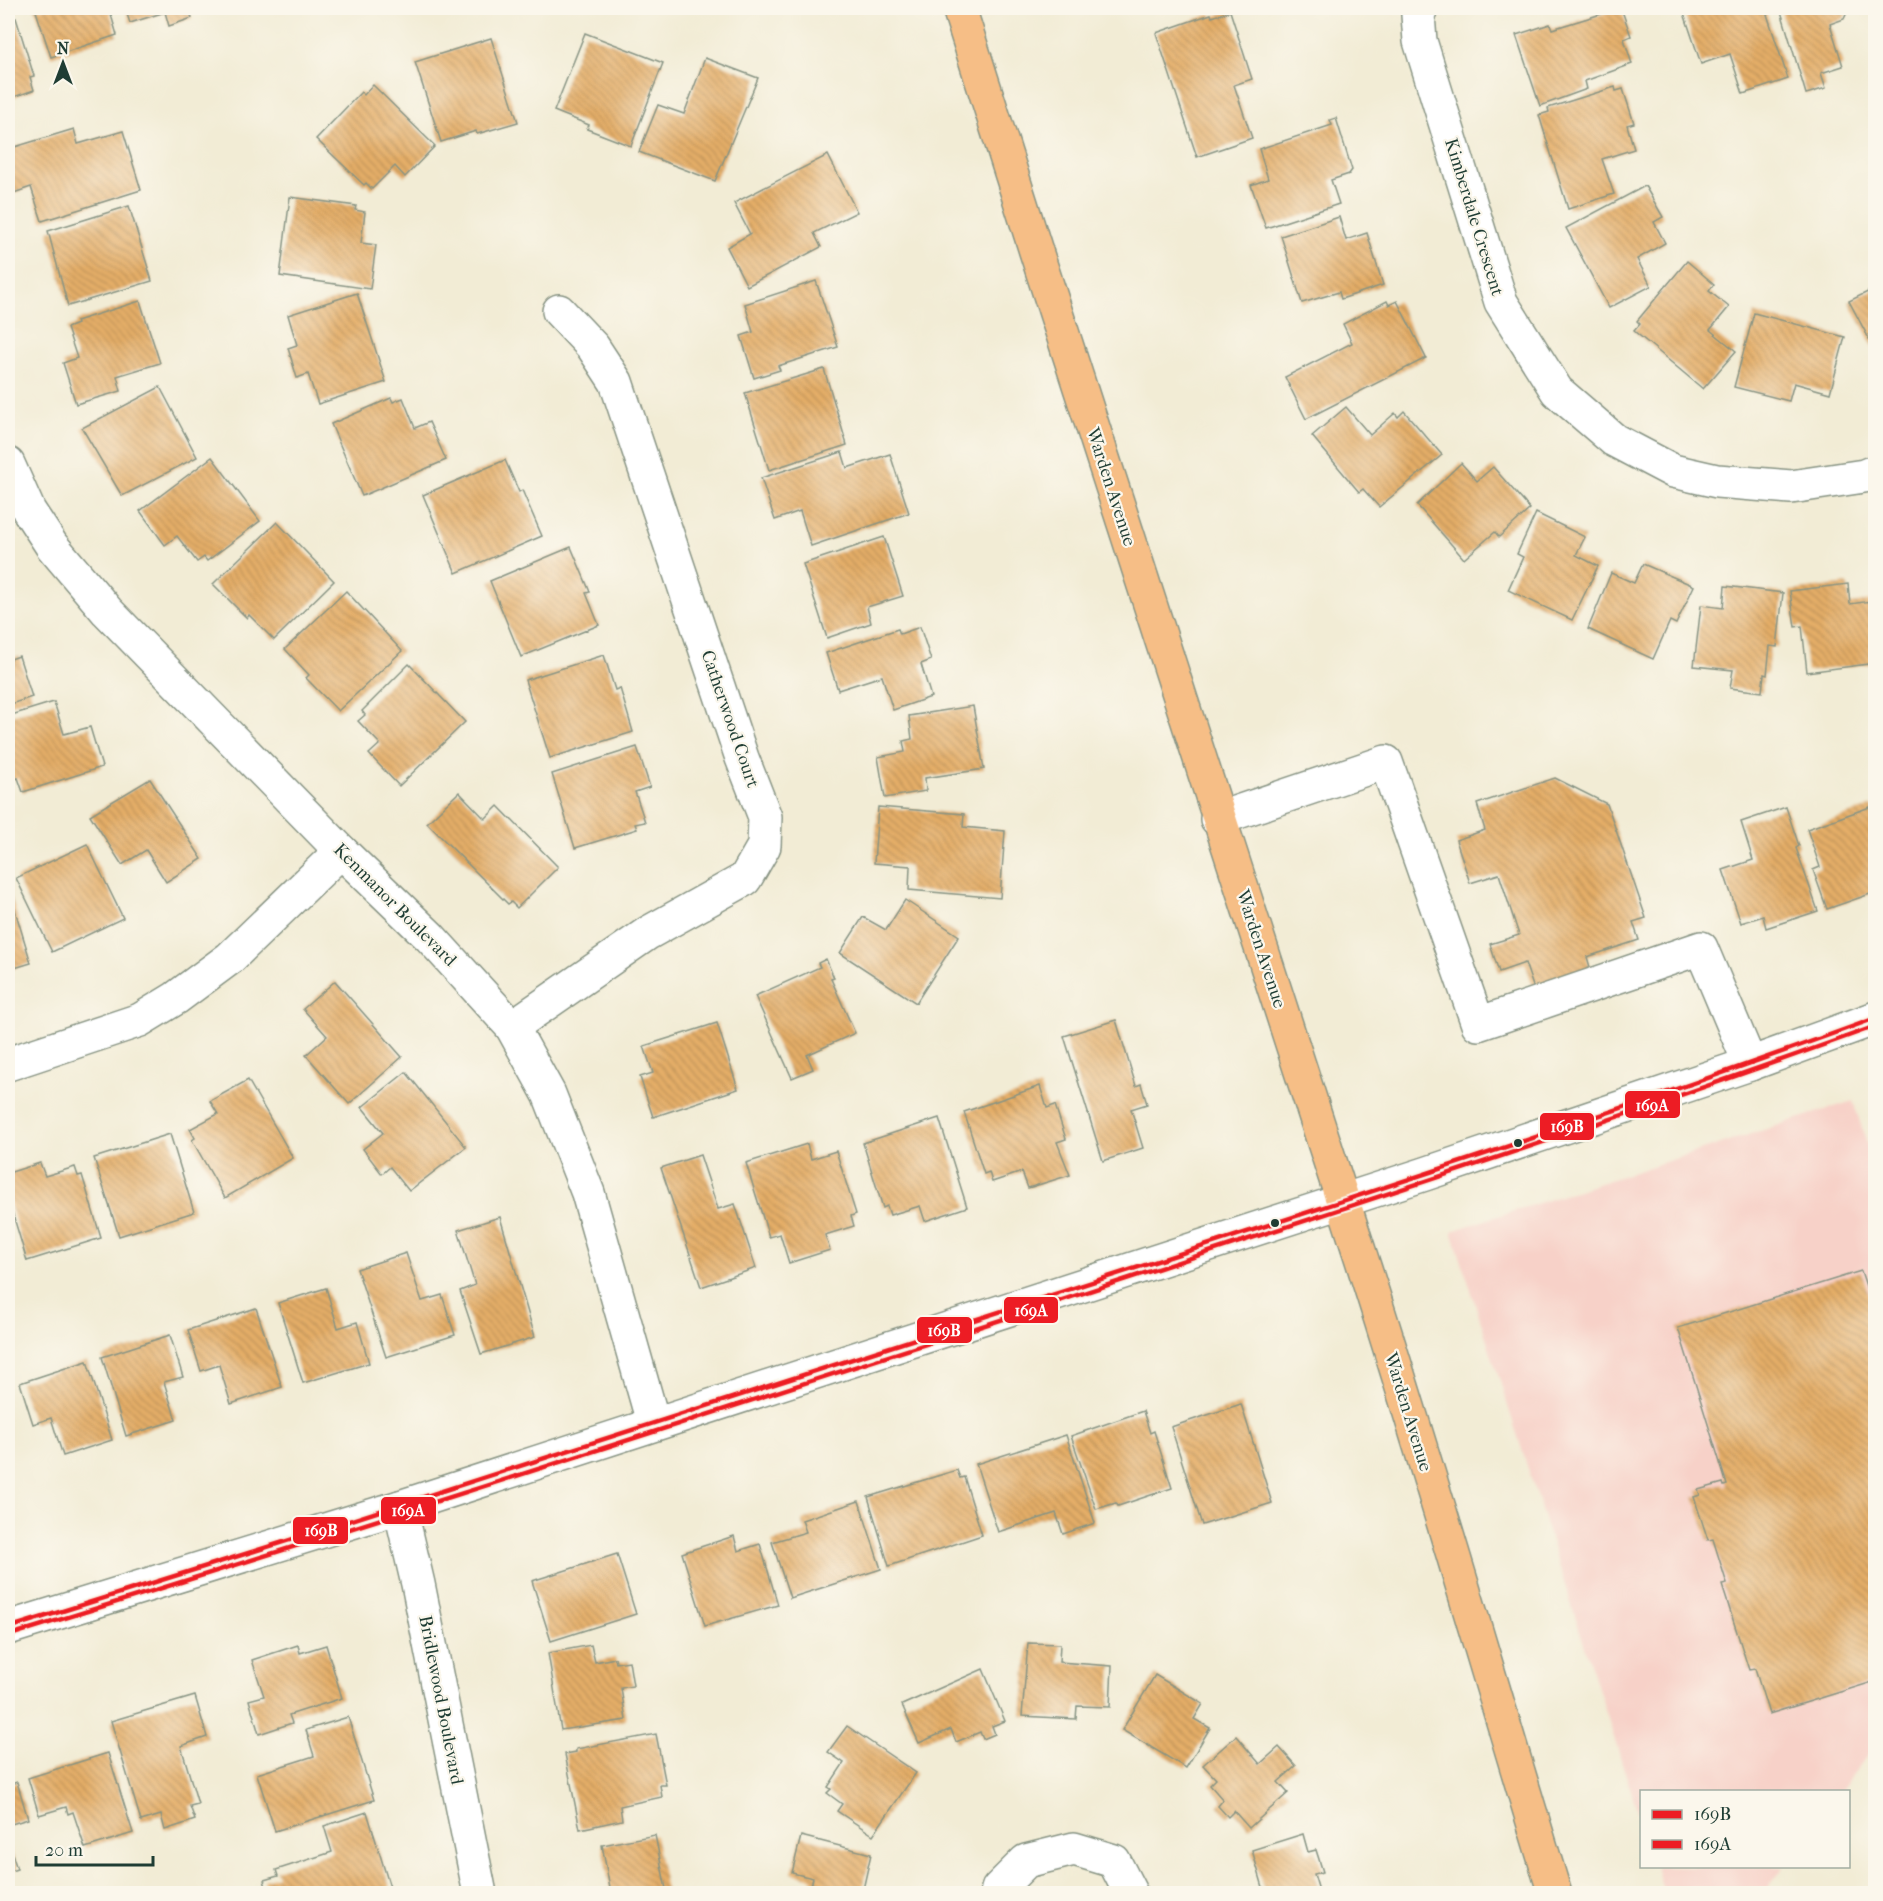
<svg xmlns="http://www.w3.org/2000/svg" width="1883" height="1901" font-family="'IM FELL French Canon',serif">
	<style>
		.built { fill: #f7d1c8 }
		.building { fill: url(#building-back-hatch) }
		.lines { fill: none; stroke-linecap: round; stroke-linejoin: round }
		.minor-casing { stroke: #889484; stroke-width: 36 }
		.major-casing { stroke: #889484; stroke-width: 36 }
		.minor { stroke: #fff; stroke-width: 33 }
		.major { stroke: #f6be86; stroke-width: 33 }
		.bus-1-casing { stroke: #fbf7ec; stroke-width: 9 }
		.bus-2-casing { stroke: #fbf7ec; stroke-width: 9 }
		.bus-1 { stroke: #ed1c24; stroke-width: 4.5 }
		.bus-2 { stroke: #ed1c24; stroke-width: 4.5 }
		.bus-dot { fill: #1f3d34; stroke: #fbf7ec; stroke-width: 2 }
		.labels { text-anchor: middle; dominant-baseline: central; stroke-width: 4.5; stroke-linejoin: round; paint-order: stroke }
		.street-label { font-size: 18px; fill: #1f3d34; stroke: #fbf7ec }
		.line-badge { stroke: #fbf7ec; stroke-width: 2 }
		.badge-label { font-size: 16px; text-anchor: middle; font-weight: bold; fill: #fff }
	</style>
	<defs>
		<pattern id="building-back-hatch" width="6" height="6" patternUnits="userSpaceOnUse" patternTransform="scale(1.5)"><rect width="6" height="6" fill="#e5ae68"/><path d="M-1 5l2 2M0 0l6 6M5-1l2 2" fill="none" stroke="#b98f56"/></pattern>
	</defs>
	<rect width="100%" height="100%" fill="#fbf7ec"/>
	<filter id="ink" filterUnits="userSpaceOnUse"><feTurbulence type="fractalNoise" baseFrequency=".0167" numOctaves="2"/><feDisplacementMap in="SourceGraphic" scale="12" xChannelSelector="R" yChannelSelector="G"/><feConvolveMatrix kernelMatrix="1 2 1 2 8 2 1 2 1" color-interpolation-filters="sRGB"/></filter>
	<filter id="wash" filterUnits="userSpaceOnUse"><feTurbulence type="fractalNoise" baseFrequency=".008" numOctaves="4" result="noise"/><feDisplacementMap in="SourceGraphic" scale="24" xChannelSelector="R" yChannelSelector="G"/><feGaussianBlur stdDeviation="1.35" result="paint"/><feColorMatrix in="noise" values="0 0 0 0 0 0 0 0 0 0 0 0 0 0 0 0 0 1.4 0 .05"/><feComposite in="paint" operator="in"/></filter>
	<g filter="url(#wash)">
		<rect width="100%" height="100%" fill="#f2ecd5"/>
		<g class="built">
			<polygon points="1853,1101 1876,1170 1876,1744 1840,1791 1642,1792 1641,1822 1452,1231"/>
			<polygon points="1656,1867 1656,1866 1784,1867 1763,1894 1664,1893"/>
		</g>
		<g id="blocks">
			<g class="building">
				<polygon points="35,8 109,8 117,35 51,57"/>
				<polygon points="125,8 188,8 192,18 169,26 165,12 130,23"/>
				<polygon points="1621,8 1631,36 1624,39 1632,64 1585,81 1587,89 1540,106 1516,35 1550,24 1552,29"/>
				<polygon points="1690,8 1765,8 1788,79 1743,94 1730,54 1701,64 1683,10"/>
				<polygon points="1780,8 1849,8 1844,19 1830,24 1843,66 1821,73 1826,88 1806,94"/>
				<polygon points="1230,11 1252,79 1234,85 1252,138 1197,157 1156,33 1211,14 1212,17"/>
				<polygon points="16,18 34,76 30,77 34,90 8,99 8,21"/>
				<polygon points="585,33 663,63 631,146 587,129 589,125 554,111"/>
				<polygon points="491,38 518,122 477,134 476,131 441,142 415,62"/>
				<polygon points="705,58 758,78 715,181 639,152 658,105 684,114"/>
				<polygon points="373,85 435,146 405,177 395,166 372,189 366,183 364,185 316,139 361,92 364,95"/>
				<polygon points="1615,87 1616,91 1623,89 1634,123 1627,125 1634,149 1602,159 1614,194 1568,209 1539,115 1549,112 1548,108"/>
				<polygon points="1336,118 1352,170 1349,174 1331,180 1339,204 1266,228 1251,185 1268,179 1259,149 1332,125 1330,120"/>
				<polygon points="74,129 78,144 123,131 141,190 42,221 31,187 8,195 8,149"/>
				<polygon points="828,155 857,212 814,233 821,247 747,286 727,247 750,234 734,203"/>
				<polygon points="1645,186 1663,217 1654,222 1665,243 1637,259 1651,286 1609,308 1566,228"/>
				<polygon points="290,197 356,206 355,210 365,212 361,243 376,245 370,289 280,276"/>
				<polygon points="129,206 152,281 68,306 48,231"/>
				<polygon points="1339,217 1346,240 1367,233 1383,285 1341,299 1339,292 1302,303 1281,236"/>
				<polygon points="1687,261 1714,284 1709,291 1729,307 1710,330 1736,351 1703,389 1634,331 1640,324 1637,321"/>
				<polygon points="816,281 838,347 778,366 780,370 754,378 741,336 753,332 745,304"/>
				<polygon points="1876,288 1876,352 1849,301"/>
				<polygon points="357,293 386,382 318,404 308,374 297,378 288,348 297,345 288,315"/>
				<polygon points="140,301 160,363 117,376 121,391 76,404 63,363 77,358 67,328 77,324 76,321"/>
				<polygon points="1387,301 1389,305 1397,301 1426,358 1306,419 1285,377 1352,343 1343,324"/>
				<polygon points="1754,313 1845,337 1830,393 1794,383 1789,401 1734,387"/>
				<polygon points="824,369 847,445 769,470 745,393"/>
				<polygon points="160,387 197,457 122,496 82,428"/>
				<polygon points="391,398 393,402 403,398 415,428 429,422 446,460 362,496 331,424"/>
				<polygon points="1346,407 1370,435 1395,413 1398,417 1404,411 1442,455 1379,507 1363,489 1359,492 1312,436"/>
				<polygon points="842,452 847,468 890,454 909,513 811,546 800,511 775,520 761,478"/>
				<polygon points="212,457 260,521 207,561 204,557 197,562 177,536 165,545 140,511"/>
				<polygon points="505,460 519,492 522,490 542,536 456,573 423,495"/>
				<polygon points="1461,463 1477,481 1493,467 1530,509 1499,537 1495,532 1464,559 1417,505"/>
				<polygon points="1536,513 1585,537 1576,555 1598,566 1572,620 1508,590 1523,557 1517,554"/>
				<polygon points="277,522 334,581 274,640 249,615 247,618 213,584"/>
				<polygon points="884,537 903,596 867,607 871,623 827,638 803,564"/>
				<polygon points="571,547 590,592 586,593 599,625 521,657 490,581"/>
				<polygon points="1643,564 1694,586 1676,624 1670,621 1653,659 1588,629 1611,573 1634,583"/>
				<polygon points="1848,584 1850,604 1871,601 1876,663 1807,672 1802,626 1795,627 1790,591"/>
				<polygon points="1725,586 1783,593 1777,647 1770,646 1767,675 1764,674 1762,692 1730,688 1733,670 1694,666 1701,605 1723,608"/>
				<polygon points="346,591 402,651 338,711 306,678 309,675 285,649"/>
				<polygon points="920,627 931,660 921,664 931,697 893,710 882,676 838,690 826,653 898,629 900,634"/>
				<polygon points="604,655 615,690 620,688 633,732 550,758 525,680"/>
				<polygon points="19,656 32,697 8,705 8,660"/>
				<polygon points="409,664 465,722 399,786 369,754 380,744 358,721 365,715 362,711"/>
				<polygon points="54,702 64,734 90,727 102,767 23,792 18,778 8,781 8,716"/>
				<polygon points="973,706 984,769 925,778 926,791 885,798 878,757 905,752 903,741 912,739 909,716"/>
				<polygon points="637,747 650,787 635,792 645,822 635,824 637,829 575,848 552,774"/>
				<polygon points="1555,778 1607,804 1646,918 1633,922 1639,940 1587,957 1592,974 1535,992 1525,963 1499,972 1490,944 1519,935 1499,874 1470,883 1456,840 1485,830 1477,804"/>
				<polygon points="150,779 202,859 166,882 146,850 122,865 90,815"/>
				<polygon points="459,792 485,819 498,806 558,867 517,908 511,902 508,904 427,823"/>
				<polygon points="1873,806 1876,814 1876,871 1872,872 1876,892 1827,909 1813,870 1820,867 1807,829"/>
				<polygon points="878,807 964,814 963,827 1005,831 1000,898 909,890 910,866 874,863"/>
				<polygon points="1786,807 1799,846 1796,848 1818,911 1766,928 1763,916 1741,923 1723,870 1753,860 1741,822"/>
				<polygon points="87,844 123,918 52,952 16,878"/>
				<polygon points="8,887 31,963 8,970"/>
				<polygon points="905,900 959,936 916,1003 840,953 863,917 886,930"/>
				<polygon points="826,959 834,978 831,979 855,1033 807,1055 813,1069 792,1078 755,996 820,967 818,963"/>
				<polygon points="335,981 402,1057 349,1104 306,1055 327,1036 303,1009"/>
				<polygon points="1116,1020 1136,1086 1141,1084 1147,1104 1131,1109 1143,1148 1103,1161 1064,1036"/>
				<polygon points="717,1023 738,1089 653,1117 640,1077 653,1073 644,1046"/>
				<polygon points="406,1072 466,1147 409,1191 390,1167 382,1174 363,1149 383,1133 362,1107"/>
				<polygon points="248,1080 293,1158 225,1198 192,1140 195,1138 190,1129 218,1114 210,1101"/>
				<polygon points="1040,1086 1047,1108 1055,1105 1066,1139 1057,1142 1070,1175 1028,1188 1022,1172 992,1182 989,1172 984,1174 964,1112"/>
				<polygon points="939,1118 967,1207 925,1221 920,1206 890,1215 887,1206 883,1208 863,1143"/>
				<polygon points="170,1134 194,1212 119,1236 94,1158"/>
				<polygon points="807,1144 811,1159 836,1151 856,1214 851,1216 854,1226 825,1235 830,1250 789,1263 780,1234 769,1237 746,1163"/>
				<polygon points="700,1155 718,1209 735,1204 756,1268 701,1287 661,1168"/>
				<polygon points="40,1163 45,1176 75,1167 78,1176 82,1175 101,1238 27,1261 8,1198 8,1173"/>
				<polygon points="500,1217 535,1337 481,1354 460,1291 475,1285 458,1230"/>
				<polygon points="406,1253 422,1301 442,1295 455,1335 386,1357 357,1269"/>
				<polygon points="1861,1271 1876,1316 1876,1681 1769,1714 1755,1669 1749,1670 1722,1585 1727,1584 1713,1539 1708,1540 1694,1497 1700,1495 1698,1490 1723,1483 1724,1486 1727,1485 1678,1328"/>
				<polygon points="326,1288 338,1328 357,1322 369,1363 303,1383 278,1303"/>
				<polygon points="256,1308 282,1387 231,1404 219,1365 201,1371 188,1330"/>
				<polygon points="170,1335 183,1377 164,1382 176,1420 126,1436 102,1357"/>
				<polygon points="87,1361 112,1440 63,1456 51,1418 33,1424 20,1383"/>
				<polygon points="1241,1404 1272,1503 1202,1525 1171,1427"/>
				<polygon points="1143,1411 1150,1433 1154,1431 1172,1488 1118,1506 1116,1503 1096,1509 1071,1436"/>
				<polygon points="1066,1435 1095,1523 1063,1534 1056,1513 998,1532 976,1464"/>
				<polygon points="957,1470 960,1478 964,1477 982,1535 889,1566 868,1497"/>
				<polygon points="859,1501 881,1569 790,1598 772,1542 806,1532 802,1520"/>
				<polygon points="734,1536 738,1551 760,1544 778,1605 705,1626 682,1553"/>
				<polygon points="617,1554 636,1614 551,1641 532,1581"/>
				<polygon points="1028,1643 1060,1644 1059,1662 1112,1666 1110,1707 1077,1706 1076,1719 1022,1716"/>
				<polygon points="298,1645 300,1653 326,1645 342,1698 289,1715 292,1723 259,1734 249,1700 264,1696 252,1660"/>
				<polygon points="591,1645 595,1662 615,1658 616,1663 629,1661 633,1686 621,1688 626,1720 561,1730 548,1653"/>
				<polygon points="983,1669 1005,1721 992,1726 995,1734 983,1739 980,1732 956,1742 951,1729 919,1743 902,1705"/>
				<polygon points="1155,1675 1203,1704 1194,1719 1210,1728 1186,1768 1122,1730"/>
				<polygon points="195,1696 207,1737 181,1746 198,1804 190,1806 195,1820 165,1830 161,1815 141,1821 111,1721"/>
				<polygon points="348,1717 374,1800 275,1831 257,1774 314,1756 306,1730"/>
				<polygon points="847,1726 916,1773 873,1835 837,1811 842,1804 827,1793 831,1789 828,1787 844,1763 828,1752"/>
				<polygon points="656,1734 666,1785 660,1785 662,1797 620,1806 622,1820 580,1829 565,1754 576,1752 576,1749"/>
				<polygon points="1236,1736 1260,1764 1279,1747 1296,1766 1278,1782 1288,1793 1249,1828 1234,1811 1228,1817 1218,1806 1223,1800 1210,1785 1216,1779 1203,1765"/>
				<polygon points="108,1753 133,1833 85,1848 73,1812 68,1814 66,1807 39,1815 28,1778"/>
				<polygon points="17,1782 28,1819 8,1825 8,1785"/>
				<polygon points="367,1812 392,1894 268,1894 264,1880 278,1876 276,1870 332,1852 324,1826"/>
				<polygon points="1303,1834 1308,1852 1316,1850 1323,1872 1314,1874 1320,1894 1265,1894 1252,1850"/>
				<polygon points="655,1835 667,1894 611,1894 602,1845"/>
				<polygon points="801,1836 871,1854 862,1894 809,1894 813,1878 792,1873"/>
				<polygon points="8,1841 17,1869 8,1872"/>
			</g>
		</g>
	</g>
	<g filter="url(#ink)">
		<use href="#blocks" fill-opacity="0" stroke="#889484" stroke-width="1.5"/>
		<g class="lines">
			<g class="minor-casing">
				<g id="minor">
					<polyline points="1421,8 1418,15 1420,41 1501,302 1557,391 1614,440 1673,471 1717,481 1791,487 1864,476 1876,471"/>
					<polyline points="8,464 29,511 52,546 107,611 341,851 430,937 512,1027 549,1094 588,1193 653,1422"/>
					<polyline points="1217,819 1386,762 1478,1024 1701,948 1750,1064"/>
					<polyline points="512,1027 648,933 745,879 764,846 765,817 742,758 616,382 593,347 559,311"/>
					<polyline points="8,1064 140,1020 176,998 230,958 341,851"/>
					<polyline points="400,1507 418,1584 480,1894"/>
					<polyline points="8,1628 400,1507 1425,1174 1750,1064 1876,1018"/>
					<polyline points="997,1894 998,1889 1026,1861 1074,1849 1114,1861 1131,1894"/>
				</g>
			</g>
			<g class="major-casing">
				<path id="major" d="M959,8C1090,425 1226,840 1361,1257C1429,1468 1490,1681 1555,1894"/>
			</g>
			<use href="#minor" class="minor"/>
			<use href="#major" class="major"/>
			<g class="bus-1-casing">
				<path id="bus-1" d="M8,1628C357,1520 705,1408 1052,1295C1328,1206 1603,1118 1876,1018"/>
			</g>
			<g class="bus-2-casing">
				<path id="bus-2" d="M10,1635C359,1528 706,1415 1053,1303C1328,1213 1604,1125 1876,1026"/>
			</g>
			<use href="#bus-1" class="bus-1"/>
			<use href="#bus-2" class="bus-2"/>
		</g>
	</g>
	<g class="bus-dot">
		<circle cx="1518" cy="1143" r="5"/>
		<circle cx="1275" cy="1223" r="5"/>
	</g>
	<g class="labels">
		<g class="street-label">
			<text transform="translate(1474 217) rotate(73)">Kimberdale Crescent</text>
			<text transform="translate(1111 487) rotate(72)">Warden Avenue</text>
			<text transform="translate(730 719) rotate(71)">Catherwood Court</text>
			<text transform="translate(395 905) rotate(45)">Kenmanor Boulevard</text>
			<text transform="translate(1261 949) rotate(72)">Warden Avenue</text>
			<text transform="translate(1408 1412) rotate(73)">Warden Avenue</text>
			<text transform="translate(441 1700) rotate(79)">Bridlewood Boulevard</text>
		</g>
	</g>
	<g class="line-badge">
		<rect x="1624" y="1090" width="57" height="29" rx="6" fill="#ed1c24"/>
		<rect x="1539" y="1112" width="56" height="29" rx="6" fill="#ed1c24"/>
		<rect x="1003" y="1296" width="56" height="28" rx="6" fill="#ed1c24"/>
		<rect x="916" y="1316" width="57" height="28" rx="6" fill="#ed1c24"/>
		<rect x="380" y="1496" width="57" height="29" rx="6" fill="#ed1c24"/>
		<rect x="292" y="1516" width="57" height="29" rx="6" fill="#ed1c24"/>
	</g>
	<g class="badge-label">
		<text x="1652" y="1111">169A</text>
		<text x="1567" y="1132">169B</text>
		<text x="1031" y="1316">169A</text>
		<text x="944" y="1336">169B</text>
		<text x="408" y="1516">169A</text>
		<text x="321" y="1536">169B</text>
	</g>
	<rect width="1883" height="1901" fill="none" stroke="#fbf7ec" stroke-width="30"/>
	<rect x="1640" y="1790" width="210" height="78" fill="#fbf7ec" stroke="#a3ada2" stroke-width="1.5"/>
	<rect x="1652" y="1810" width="30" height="9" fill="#ed1c24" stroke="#a3ada2" stroke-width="1.5"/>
	<text x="1694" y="1820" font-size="18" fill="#1f3d34">169B</text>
	<rect x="1652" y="1840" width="30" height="9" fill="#ed1c24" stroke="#a3ada2" stroke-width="1.5"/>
	<text x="1694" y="1850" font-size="18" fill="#1f3d34">169A</text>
	<g transform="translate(63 63)" stroke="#fbf7ec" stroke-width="4.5" paint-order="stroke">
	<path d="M0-4.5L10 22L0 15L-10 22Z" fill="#1f3d34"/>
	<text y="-9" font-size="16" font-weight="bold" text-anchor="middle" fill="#1f3d34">N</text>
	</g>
	<path d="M36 1856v9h117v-9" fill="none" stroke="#1f3d34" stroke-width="3"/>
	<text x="45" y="1856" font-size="18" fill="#1f3d34" stroke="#fbf7ec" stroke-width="4.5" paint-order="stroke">20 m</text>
</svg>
